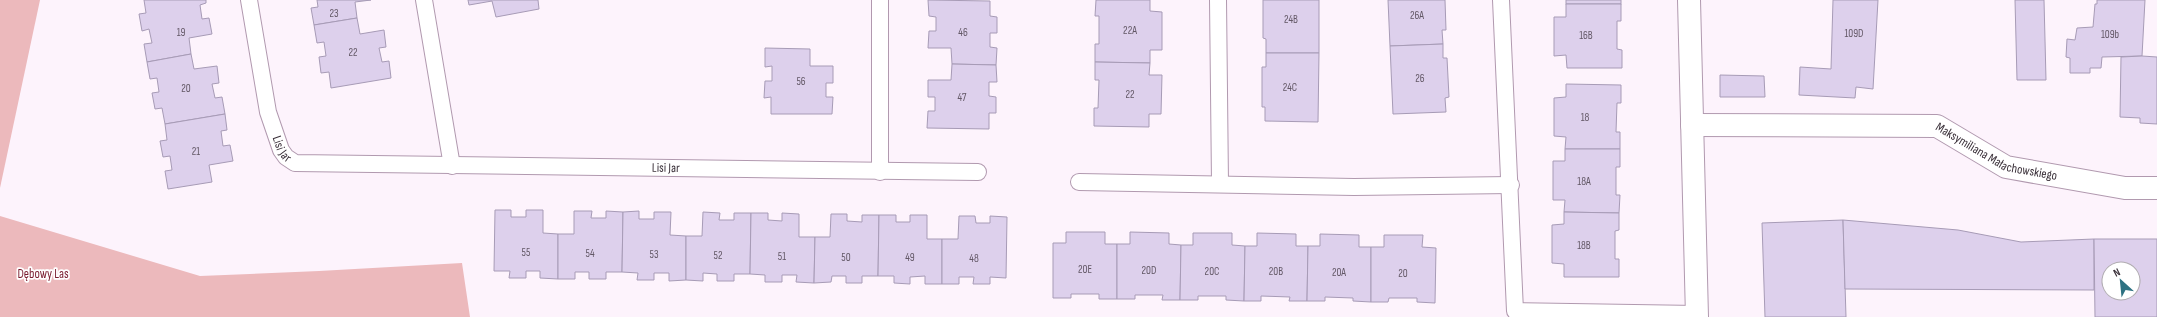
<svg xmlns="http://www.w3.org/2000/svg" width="2157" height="317" font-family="'Sofia Sans Condensed',sans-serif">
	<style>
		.green { fill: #ecb9bc }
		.building { fill: #ddd0ec; stroke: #a79bb6; fill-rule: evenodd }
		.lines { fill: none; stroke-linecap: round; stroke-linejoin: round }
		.service-casing { stroke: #b199af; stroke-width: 18 }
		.minor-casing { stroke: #b199af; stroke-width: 24 }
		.service { stroke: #fff; stroke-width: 16 }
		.minor { stroke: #fff; stroke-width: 22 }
		.labels { text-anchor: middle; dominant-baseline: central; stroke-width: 3.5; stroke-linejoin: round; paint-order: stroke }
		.number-label { font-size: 11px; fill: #635866 }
		.street-label { font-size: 13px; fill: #3a3039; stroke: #fff }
		.park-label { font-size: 13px; fill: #791b2e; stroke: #fff }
	</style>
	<rect width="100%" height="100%" fill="#fdf3fc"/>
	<g class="green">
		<polygon points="0,0 40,0 0,188"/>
		<polygon points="0,216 200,276 319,271 462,263 470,317 0,317"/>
	</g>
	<g class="building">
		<polygon points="144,0 206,0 206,3 200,5 202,19 209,18 212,34 189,38 191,54 147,62 144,44 152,43 149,29 142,31 139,14 146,13"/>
		<polygon points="317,0 371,0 355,2 357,18 314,25 311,8 318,7"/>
		<polygon points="468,0 538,0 539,9 496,17 492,1 469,5"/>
		<polygon points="928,0 990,1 990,16 997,17 997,33 990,33 990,47 997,48 996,65 952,64 951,48 928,48 929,31 936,31 936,17 929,16"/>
		<polygon points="1096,0 1150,0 1150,11 1162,12 1162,50 1150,50 1150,63 1095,62 1095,44 1099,44 1099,16 1095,16"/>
		<polygon points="1263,0 1319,0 1319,53 1266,53 1266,39 1263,38"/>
		<polygon points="1388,0 1445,0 1446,30 1442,30 1443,44 1390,46"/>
		<rect x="1566" y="0" width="55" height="4"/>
		<polygon points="1833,0 1878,0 1873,89 1856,87 1855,98 1799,95 1800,67 1831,69"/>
		<polygon points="2015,0 2044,0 2046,80 2017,80"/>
		<polygon points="2097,0 2145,0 2142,56 2102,57 2101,68 2090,68 2090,73 2070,73 2070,58 2066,57 2067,39 2075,40 2077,28 2093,27 2095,4 2097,4"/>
		<polygon points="1566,4 1621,4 1621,21 1617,21 1617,49 1622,50 1622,68 1567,68 1566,55 1554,56 1554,17 1566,17"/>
		<polygon points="357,18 360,34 384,30 386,47 379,48 382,62 389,61 391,78 331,88 329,72 321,73 319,57 326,56 324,42 317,43 314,25"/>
		<polygon points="1443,44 1443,58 1447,58 1449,97 1445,98 1446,112 1393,114 1390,46"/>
		<polygon points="765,48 810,49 810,66 833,66 833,83 826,83 826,97 833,97 832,114 771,114 771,97 764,98 765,81 772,81 772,66 765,67"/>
		<polygon points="1266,53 1319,53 1318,122 1265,121 1265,107 1262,107 1262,67 1266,67"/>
		<polygon points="191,54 194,69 217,66 219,83 212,84 215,98 222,97 225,114 165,124 162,108 155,109 152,93 159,92 157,78 150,79 147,62"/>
		<polygon points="2142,56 2157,57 2157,124 2140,123 2140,118 2120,117 2121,57"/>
		<polygon points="1095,62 1150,63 1149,75 1162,75 1161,114 1149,114 1149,127 1094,126 1094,108 1098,108 1099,80 1095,80"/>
		<polygon points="952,64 996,65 997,82 989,82 989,96 996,97 996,113 989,113 989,129 927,128 928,111 935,111 935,97 928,97 928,80 951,80"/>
		<polygon points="1720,75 1764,76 1765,97 1720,97"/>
		<polygon points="1566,84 1621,85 1621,103 1617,103 1616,132 1620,132 1620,149 1565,149 1566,137 1554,136 1554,98 1566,97"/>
		<polygon points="225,114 227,130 221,131 223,146 230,145 233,161 209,165 212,182 168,189 165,171 172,170 170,156 163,157 160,141 167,140 165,124"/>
		<polygon points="1565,149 1620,149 1620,167 1616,167 1616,195 1620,195 1619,213 1564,212 1565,200 1553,200 1553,161 1565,161"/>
		<polygon points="495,210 511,210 511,217 526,217 526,210 543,210 543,233 558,234 558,279 540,278 540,271 526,271 526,278 509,278 510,271 494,271"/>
		<polygon points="574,211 592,211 591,218 606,218 606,211 623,212 622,272 606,272 606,279 589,279 589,272 575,272 575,279 558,279 558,234 574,234"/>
		<polygon points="639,211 639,219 654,219 654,212 671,212 670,235 686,236 686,280 669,281 669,273 654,273 654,280 637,280 638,273 622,272 623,212"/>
		<polygon points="703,212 720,213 719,220 734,220 734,213 751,213 750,274 734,274 734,281 717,281 717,274 703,273 703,281 686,280 686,236 702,236"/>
		<polygon points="1564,212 1619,213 1619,230 1615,231 1615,259 1619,259 1619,277 1564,277 1564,264 1552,263 1552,225 1564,224"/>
		<polygon points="751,213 768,213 768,220 782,221 782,213 799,214 799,237 815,237 814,283 796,282 797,275 782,275 782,282 765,282 765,275 750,274"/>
		<polygon points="831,214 847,214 847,221 862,222 862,215 879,215 878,276 862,276 862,283 846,283 846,276 832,276 831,282 814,283 815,237 830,237"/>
		<polygon points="879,215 896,215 896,222 910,222 910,215 927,215 927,239 942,239 942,284 925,284 925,276 910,277 910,284 894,283 894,276 878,276"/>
		<polygon points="959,216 975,216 976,223 990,223 990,216 1007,217 1006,278 990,277 990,284 973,284 974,277 959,277 959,284 942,284 942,239 958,239"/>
		<polygon points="1843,220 1846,317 1765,317 1762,223"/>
		<polygon points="1843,220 1958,230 2021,242 2094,239 2094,290 1845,289"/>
		<polygon points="1066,232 1105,232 1105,244 1117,244 1117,299 1099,299 1099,294 1071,294 1071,298 1053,298 1053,243 1066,243"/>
		<polygon points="1130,232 1169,233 1169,244 1181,245 1180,300 1162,300 1163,295 1135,295 1135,299 1117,299 1117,244 1130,244"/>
		<polygon points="1193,233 1232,233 1232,245 1245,246 1244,301 1226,300 1226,296 1198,296 1198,300 1180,300 1181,245 1193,245"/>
		<polygon points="1257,233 1296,234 1296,246 1308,246 1307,301 1289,301 1290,297 1261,296 1261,301 1244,301 1245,246 1257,246"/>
		<polygon points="1320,234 1359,235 1359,247 1371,247 1371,302 1353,301 1353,298 1325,297 1325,301 1307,301 1308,246 1320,246"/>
		<polygon points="1384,235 1423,235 1422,247 1436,248 1435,303 1417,302 1417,298 1389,298 1388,302 1371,302 1371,247 1384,247"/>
		<path d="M2094,239H2157V317H2095ZM2109,269H2133V293H2109Z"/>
	</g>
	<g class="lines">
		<g class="service-casing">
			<g id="service">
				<path id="s1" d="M249,0L268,112L281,150L286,157L295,163L978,172"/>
				<polyline points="424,0 452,166"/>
				<polyline points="1218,0 1220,183"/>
				<polyline points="1501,0 1515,311 1697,314"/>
				<polyline points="880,172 880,0"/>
				<polyline points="1079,182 1354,187 1511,185"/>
			</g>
		</g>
		<g class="minor-casing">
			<g id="minor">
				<polyline points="1689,0 1697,317"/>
				<path id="s2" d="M1692,125L1937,126L2006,167L2125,188H2157"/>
			</g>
		</g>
		<use href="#service" class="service"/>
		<use href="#minor" class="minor"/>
	</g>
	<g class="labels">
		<g class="number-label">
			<text x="334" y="13">23</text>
			<text x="1417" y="15">26A</text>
			<text x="1291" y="19">24B</text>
			<text x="1130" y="30">22A</text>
			<text x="181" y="32">19</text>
			<text x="963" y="32">46</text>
			<text x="1854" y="33">109D</text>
			<text x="2110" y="34">109b</text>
			<text x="1586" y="35">16B</text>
			<text x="353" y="52">22</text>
			<text x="1420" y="78">26</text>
			<text x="801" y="81">56</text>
			<text x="1290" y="87">24C</text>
			<text x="186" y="88">20</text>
			<text x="1130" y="94">22</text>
			<text x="962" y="97">47</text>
			<text x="1585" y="117">18</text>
			<text x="196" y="151">21</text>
			<text x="1584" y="181">18A</text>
			<text x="1584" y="245">18B</text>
			<text x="526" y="252">55</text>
			<text x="590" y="253">54</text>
			<text x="654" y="254">53</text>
			<text x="718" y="255">52</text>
			<text x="782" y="256">51</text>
			<text x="846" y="257">50</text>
			<text x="910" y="257">49</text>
			<text x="974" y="258">48</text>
			<text x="1085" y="269">20E</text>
			<text x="1149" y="270">20D</text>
			<text x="1212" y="271">20C</text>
			<text x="1276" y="271">20B</text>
			<text x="1339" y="272">20A</text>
			<text x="1403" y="273">20</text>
		</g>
		<g class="street-label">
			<text stroke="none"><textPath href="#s1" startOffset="153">Lisi Jar</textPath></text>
			<text stroke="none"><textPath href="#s2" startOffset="311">Maksymiliana Małachowskiego</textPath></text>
			<text stroke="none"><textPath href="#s1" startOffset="544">Lisi Jar</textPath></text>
		</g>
		<g class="park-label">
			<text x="43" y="274">Dębowy Las</text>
		</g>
	</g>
	<g transform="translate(2121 281) rotate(333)"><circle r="19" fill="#ffffff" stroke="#b0acb0"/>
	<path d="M0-3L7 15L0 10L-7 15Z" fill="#2e7282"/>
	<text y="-6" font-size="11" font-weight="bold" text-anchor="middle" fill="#3a3039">N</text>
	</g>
</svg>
